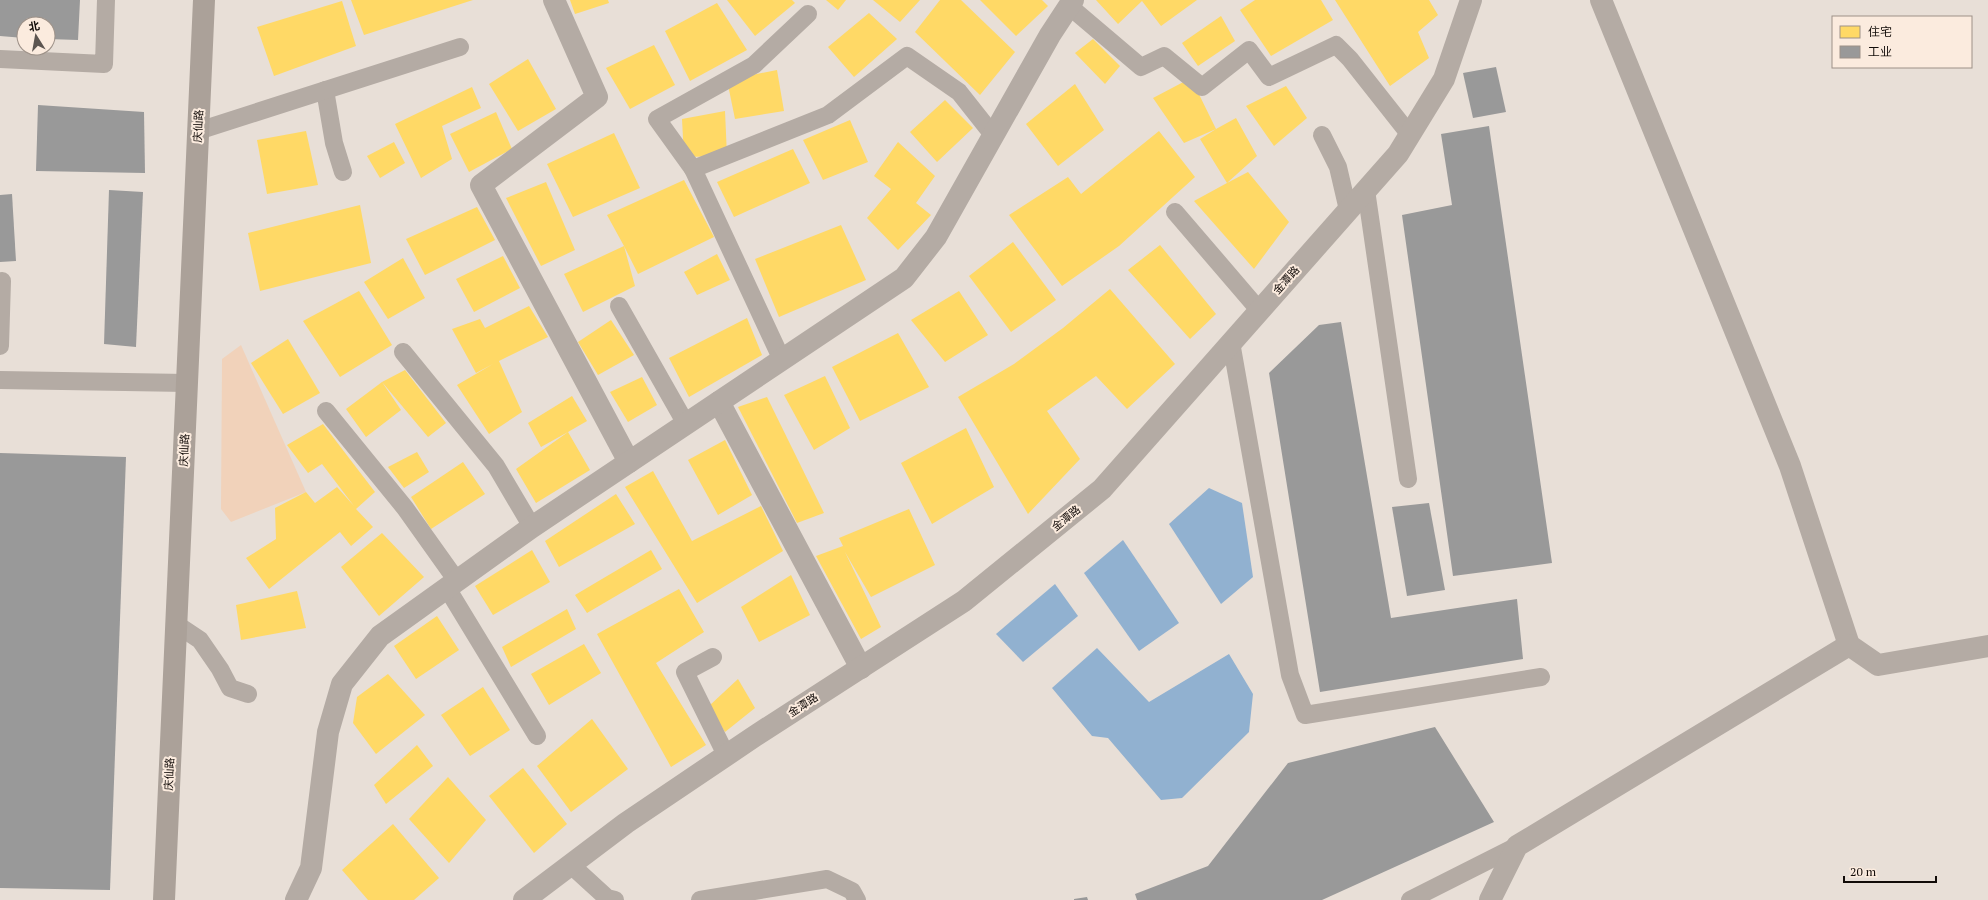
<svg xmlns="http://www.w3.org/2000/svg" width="1988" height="900" font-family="'PT Serif','Noto Sans SC',serif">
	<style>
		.green { fill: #f1d2ba }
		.water { fill: #91b1d0 }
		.homes { fill: #ffd966 }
		.industry { fill: #999 }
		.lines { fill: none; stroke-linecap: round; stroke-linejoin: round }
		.lane { stroke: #b4aba4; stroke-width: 18 }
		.street { stroke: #b4aba4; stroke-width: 22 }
		.secondary { stroke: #aba199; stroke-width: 22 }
		.labels { text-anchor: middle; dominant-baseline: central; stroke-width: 4; stroke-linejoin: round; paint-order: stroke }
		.street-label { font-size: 11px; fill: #110b08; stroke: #fbebde }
	</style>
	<rect width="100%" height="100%" fill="#e8dfd7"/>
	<polygon class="green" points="241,345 306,492 231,522 221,509 222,359"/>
	<g class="water">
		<polygon points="1209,488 1242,503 1253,577 1221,604 1169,524"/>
		<polygon points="1123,540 1179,623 1139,651 1084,573"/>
		<polygon points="1055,584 1078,616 1023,662 996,634"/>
		<polygon points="1097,648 1149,702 1229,654 1253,694 1249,732 1182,798 1161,800 1108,738 1092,736 1052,688"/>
	</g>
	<g class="homes">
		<polygon points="351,0 473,0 364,35"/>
		<polygon points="570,0 608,0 609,3 575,14"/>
		<polygon points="727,0 792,0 795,3 755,36"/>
		<polygon points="826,0 846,0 838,10"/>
		<polygon points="873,0 920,0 900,22"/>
		<polygon points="940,0 961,0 1015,52 980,95 915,32"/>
		<polygon points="980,0 1042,0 1048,6 1016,36"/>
		<polygon points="1096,0 1197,0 1161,26 1142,1 1118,24"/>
		<polygon points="1255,0 1321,0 1333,20 1271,56 1240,10"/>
		<polygon points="1335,0 1429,0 1438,15 1418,32 1429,58 1390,86"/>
		<polygon points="342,1 356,46 274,76 257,27"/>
		<polygon points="717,3 747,50 690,81 665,31"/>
		<polygon points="869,13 897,39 854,77 828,47"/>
		<polygon points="1221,16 1235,41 1198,66 1182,43"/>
		<polygon points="1093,39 1120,66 1105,84 1075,53"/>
		<polygon points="654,45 675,85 630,109 606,68"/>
		<polygon points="528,59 556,109 518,131 489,84"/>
		<polygon points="777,70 784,111 735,119 727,80"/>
		<polygon points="1191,78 1216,129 1236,118 1257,156 1227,183 1248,172 1289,222 1254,269 1194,201 1227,183 1200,139 1216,129 1184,143 1153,98"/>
		<polygon points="1075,84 1104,130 1058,166 1026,124"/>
		<polygon points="1286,86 1307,118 1274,146 1246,106"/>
		<polygon points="472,87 481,108 442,126 452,159 421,178 395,124"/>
		<polygon points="945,100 973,128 937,162 910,132"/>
		<polygon points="725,111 727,156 684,157 682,119"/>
		<polygon points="496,112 512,149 469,172 450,134"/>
		<polygon points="850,120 868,162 823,180 803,140"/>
		<polygon points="306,131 318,185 267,194 257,140"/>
		<polygon points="1159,131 1195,177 1119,246 1062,286 1009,215 1068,177 1081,194"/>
		<polygon points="614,133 640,188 573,217 547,164"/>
		<polygon points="394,142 405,163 380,178 367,156"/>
		<polygon points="898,142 935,176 916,203 931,215 898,250 867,218 891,189 874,176"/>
		<polygon points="793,149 810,183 734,217 717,182"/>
		<polygon points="684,180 714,237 638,274 624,246 635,286 583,312 564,274 624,246 607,215"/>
		<polygon points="546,182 575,250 541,266 506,198"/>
		<polygon points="360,205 371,263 260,291 248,233"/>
		<polygon points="477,207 495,240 425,275 406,239"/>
		<polygon points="841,225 866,280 779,317 755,259"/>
		<polygon points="1013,242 1056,300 1011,332 969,276"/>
		<polygon points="1160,245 1216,314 1190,339 1128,270"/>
		<polygon points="717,254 730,280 697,295 684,272"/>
		<polygon points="503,256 520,288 474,312 456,279"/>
		<polygon points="403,258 425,298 388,319 364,282"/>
		<polygon points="1110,289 1175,364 1127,409 1096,376 1047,411 1080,459 1028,514 958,397 1014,364 1063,328"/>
		<polygon points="359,291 392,345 340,377 303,321"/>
		<polygon points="959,291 988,335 945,362 911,320"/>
		<polygon points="529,306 548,337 499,361 522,412 489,434 457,385 493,364 476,373 452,329 480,319 485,328"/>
		<polygon points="747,318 762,355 689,397 669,358"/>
		<polygon points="611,320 634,355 598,375 578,342"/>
		<polygon points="898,333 929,387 860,421 832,367"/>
		<polygon points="288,339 320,393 283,414 251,363"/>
		<polygon points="405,370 446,423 428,437 382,382 401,410 366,437 346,409 382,382"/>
		<polygon points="825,376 850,428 814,450 784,395"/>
		<polygon points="642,377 657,405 628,422 610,392"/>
		<polygon points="572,396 587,421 568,432 590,470 536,503 516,469 568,432 541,447 528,423"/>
		<polygon points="767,397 824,513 797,523 738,407"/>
		<polygon points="323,424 375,492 356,509 373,527 351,546 340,532 269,589 246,558 276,539 275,508 306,492 315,503 337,487 354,506 322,464 308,473 287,445"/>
		<polygon points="966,428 994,487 932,524 901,463"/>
		<polygon points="725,440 752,495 718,515 688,460"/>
		<polygon points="417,452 429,472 404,488 388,467"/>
		<polygon points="463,462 485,494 431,529 411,497"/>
		<polygon points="653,471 692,541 761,506 783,551 697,603 625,487"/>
		<polygon points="616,494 635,524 559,567 545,541"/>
		<polygon points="909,509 935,565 871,597 845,552 881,627 861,639 816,556 843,546 839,538"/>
		<polygon points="382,533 424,577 379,616 341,567"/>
		<polygon points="532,550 550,582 493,615 475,586"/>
		<polygon points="651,550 662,569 587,613 575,595"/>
		<polygon points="791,575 810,615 759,642 741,607"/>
		<polygon points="679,589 704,632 656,663 706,745 671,767 597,634"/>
		<polygon points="297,591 306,628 241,640 236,605"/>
		<polygon points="567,609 576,629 511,667 502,647"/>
		<polygon points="437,616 459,650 416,679 394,646"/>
		<polygon points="584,644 601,673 549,705 531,674"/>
		<polygon points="388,674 425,715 376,754 353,723 357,697"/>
		<polygon points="738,679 755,708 725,732 709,706"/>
		<polygon points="483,687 510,730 470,756 441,715"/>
		<polygon points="592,719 628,769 571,812 537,766"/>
		<polygon points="417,745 433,766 386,804 374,785"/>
		<polygon points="523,768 567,824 534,853 489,796"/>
		<polygon points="448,777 486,820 449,863 409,819"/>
		<polygon points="393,824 439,878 414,900 368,900 342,870"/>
	</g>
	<g class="industry">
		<polygon points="0,0 80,0 78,40 48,39 48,24 24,24 24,38 0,36"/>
		<polygon points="1496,67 1506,112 1473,118 1463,73"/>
		<polygon points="38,105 144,112 145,173 36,171"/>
		<polygon points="1489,126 1552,563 1453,576 1402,215 1452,205 1441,134"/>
		<polygon points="109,190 143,192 136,347 104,344"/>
		<polygon points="12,194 16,261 0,262 0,195"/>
		<polygon points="1341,322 1391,618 1517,599 1523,659 1320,692 1269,373 1319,325"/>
		<polygon points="0,453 126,457 110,890 0,888"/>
		<polygon points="1429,503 1445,590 1407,596 1392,507"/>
		<polygon points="1435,727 1494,822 1322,900 1137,900 1135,894 1208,866 1288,763"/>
		<polygon points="1087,897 1088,900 1074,900 1074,899"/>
	</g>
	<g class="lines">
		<g class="lane">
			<polyline points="1069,6 1141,67 1164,56 1202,87 1249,50 1269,77 1336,45 1350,59 1410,135"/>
			<polyline points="0,59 104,64 106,0"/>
			<polyline points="325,90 334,143 343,172"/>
			<polyline points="198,131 460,47"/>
			<polyline points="1322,135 1338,167 1348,210"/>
			<polyline points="693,169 657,119 754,65 808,14"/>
			<polyline points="1366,190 1408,479"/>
			<polyline points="1175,212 1259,310"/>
			<polyline points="619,306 686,424"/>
			<polyline points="1231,342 1290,675 1305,715 1541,677"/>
			<polyline points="0,346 2,281"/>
			<polyline points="403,352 496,466 532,527"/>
			<polyline points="782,360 693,169 828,115 907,56 959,92 993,135"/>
			<polyline points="0,380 187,383"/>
			<polyline points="326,411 405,508 457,581"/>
			<polyline points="447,588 537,736"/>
			<polyline points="176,624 200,640 220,669 230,688 248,694"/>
			<polyline points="713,657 685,672 726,755"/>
			<polyline points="571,865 607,898 615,900"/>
			<polyline points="700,900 827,879 852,891 857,900"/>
			<polyline points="1410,900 1517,846"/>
		</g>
		<g class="street">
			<polyline points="554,0 597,97 481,185 629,462"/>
			<polyline points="1601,0 1790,466 1849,645 1878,665 1988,646"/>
			<polyline points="719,402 861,668"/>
			<polyline points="296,900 311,868 328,732 342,684 380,636 532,527 904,278 936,237 1050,35 1073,0"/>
			<polyline points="524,900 626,823 755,736 964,601 1102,489 1398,154 1444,79 1471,0"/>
			<polyline points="1490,900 1517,846 1849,645"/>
		</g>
		<polyline class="secondary" points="164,900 204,0"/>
	</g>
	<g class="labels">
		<g class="street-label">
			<text transform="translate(198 126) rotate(-87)">庆仙路</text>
			<text transform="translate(1286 280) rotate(-48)">金潭路</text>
			<text transform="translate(184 450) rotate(-87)">庆仙路</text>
			<text transform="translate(1066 518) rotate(-39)">金潭路</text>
			<text transform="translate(803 705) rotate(-33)">金潭路</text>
			<text transform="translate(169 774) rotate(-87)">庆仙路</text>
		</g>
	</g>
	<rect x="1832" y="16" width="140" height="52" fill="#fbebde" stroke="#9d9188"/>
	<rect x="1840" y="26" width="20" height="12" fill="#ffd966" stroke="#9d9188"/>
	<text x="1868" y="36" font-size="12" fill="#110b08">住宅</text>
	<rect x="1840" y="46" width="20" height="12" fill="#999999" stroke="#9d9188"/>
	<text x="1868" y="56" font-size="12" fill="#110b08">工业</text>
	<g transform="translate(36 36) rotate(349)"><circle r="19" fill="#fbebde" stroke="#9d9188"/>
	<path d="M0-3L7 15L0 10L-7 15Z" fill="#5c5550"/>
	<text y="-6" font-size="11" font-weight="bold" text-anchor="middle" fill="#110b08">北</text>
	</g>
	<path d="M1844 876v6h92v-6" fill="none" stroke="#110b08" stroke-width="2"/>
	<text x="1850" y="876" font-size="12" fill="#110b08" stroke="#fbebde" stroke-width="3" paint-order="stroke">20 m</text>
</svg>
